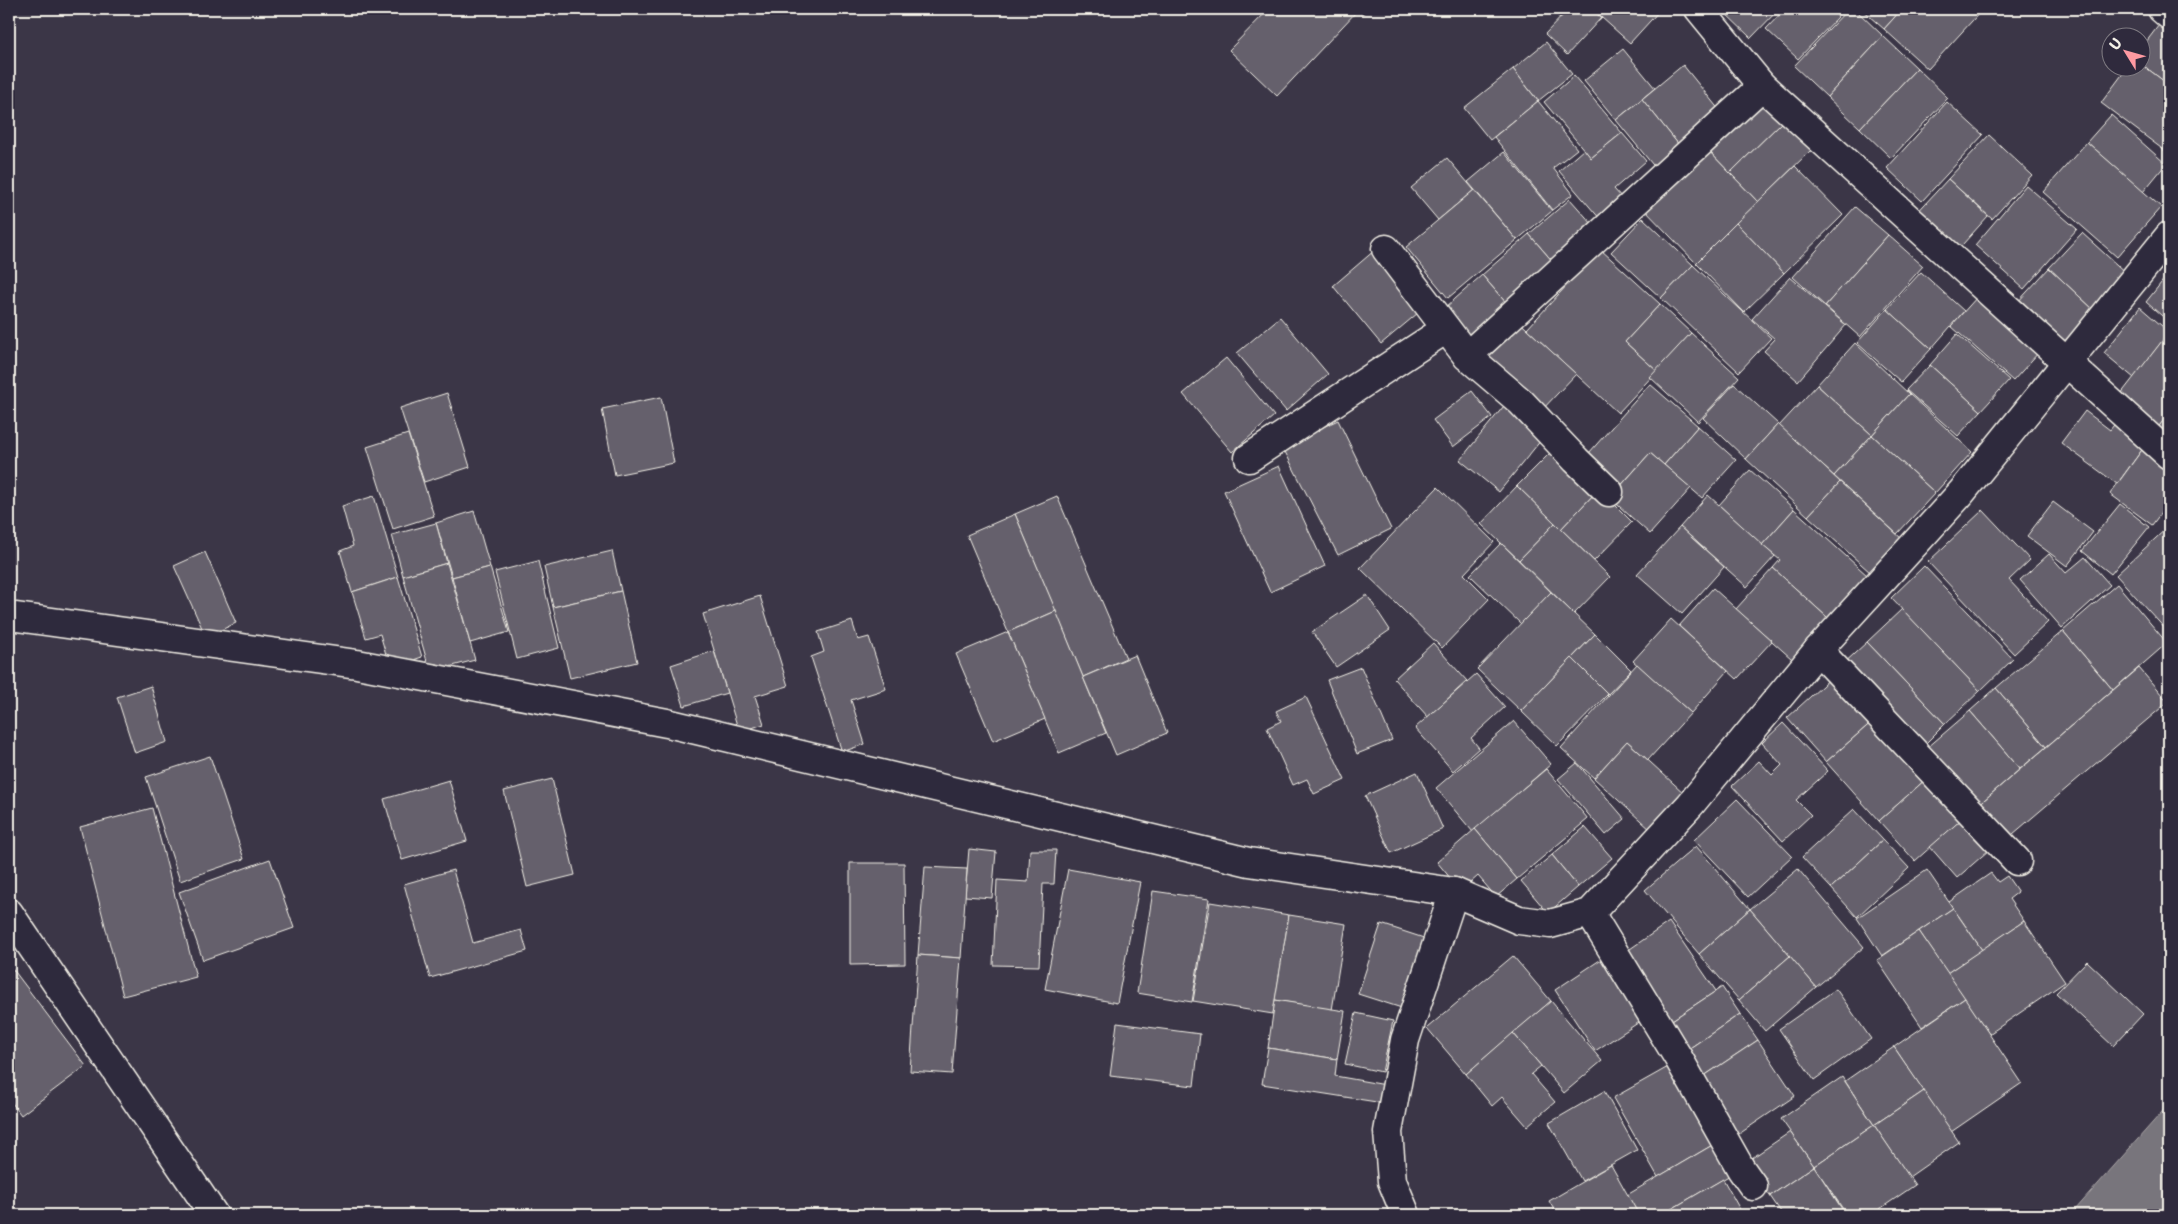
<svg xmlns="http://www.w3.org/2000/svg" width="2178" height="1224" font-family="'Playpen Sans',sans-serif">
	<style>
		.water { fill: #78747b; stroke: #aaa6a7 }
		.building { fill: #65616c; stroke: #f4f1e8 }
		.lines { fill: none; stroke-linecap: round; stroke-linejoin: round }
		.minor-casing { stroke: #f4f1e8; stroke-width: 31 }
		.minor { stroke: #2f2a3d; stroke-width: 28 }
	</style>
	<rect width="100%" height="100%" fill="#3b3647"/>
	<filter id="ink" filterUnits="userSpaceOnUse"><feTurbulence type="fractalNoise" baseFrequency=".02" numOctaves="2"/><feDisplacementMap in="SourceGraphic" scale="10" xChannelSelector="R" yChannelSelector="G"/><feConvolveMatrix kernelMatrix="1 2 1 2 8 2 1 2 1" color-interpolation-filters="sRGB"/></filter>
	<g filter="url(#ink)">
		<polygon class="water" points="2169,1104 2169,1215 2072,1215 2075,1210"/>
		<g class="building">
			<polygon points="1269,9 1357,9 1358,10 1277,96 1229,50"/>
			<polygon points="1357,9 1368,9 1362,14"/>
			<polygon points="1550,9 1569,9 1560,18"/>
			<polygon points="1569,9 1592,9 1601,18 1567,55 1545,34"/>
			<polygon points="1592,9 1661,9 1630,43"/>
			<polygon points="1721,9 1779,9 1751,38"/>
			<polygon points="1785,9 1830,9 1838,17 1798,59 1766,29"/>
			<polygon points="1848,9 1855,9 1883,36 1827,97 1794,66"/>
			<polygon points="1861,9 1902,9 1884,29"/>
			<polygon points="1902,9 1983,9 1928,69 1884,29"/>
			<polygon points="2165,17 2169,20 2169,85 2140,63 2140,50"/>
			<polygon points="1883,36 1917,68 1860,128 1827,97"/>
			<polygon points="1546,42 1572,74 1538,101 1513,69"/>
			<polygon points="1623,49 1655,88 1616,120 1584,81"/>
			<polygon points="2140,63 2169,85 2169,154 2101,103 2127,68 2140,68"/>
			<polygon points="1683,65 1724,116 1683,150 1642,99"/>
			<polygon points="1917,68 1948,98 1891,158 1860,128"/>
			<polygon points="1513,69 1538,101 1490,140 1464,108"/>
			<polygon points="1574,76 1622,133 1591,158 1544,102"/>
			<polygon points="1758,94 1783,121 1730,173 1704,146"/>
			<polygon points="1642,99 1683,150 1657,170 1616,120"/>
			<polygon points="1538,101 1577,149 1553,168 1573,194 1552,210 1494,137"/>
			<polygon points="1947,102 1983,135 1922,201 1887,168"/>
			<polygon points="2111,115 2166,164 2143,192 2087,142"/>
			<polygon points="1783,121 1811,150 1758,202 1730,173"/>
			<polygon points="1622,133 1646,161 1614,189 1624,200 1601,220 1559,171 1584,149 1591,158"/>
			<polygon points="1989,135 2032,175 1992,219 1948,179"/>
			<polygon points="2087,142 2161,207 2117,257 2043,192"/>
			<polygon points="1704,146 1758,202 1696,263 1642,207"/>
			<polygon points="1504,152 1552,211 1517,240 1468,182"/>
			<polygon points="1447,158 1474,190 1438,220 1411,188"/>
			<polygon points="1795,166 1843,215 1784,273 1736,223"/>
			<polygon points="1948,179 1988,216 1954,254 1913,217"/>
			<polygon points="2026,185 2077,229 2024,289 1975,245"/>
			<polygon points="1474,190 1517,240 1448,298 1406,247"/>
			<polygon points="1570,199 1601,234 1560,270 1529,234"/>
			<polygon points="1855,207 1888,235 1825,306 1793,277"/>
			<polygon points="1643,218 1693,265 1661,298 1611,252"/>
			<polygon points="1736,223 1784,273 1744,312 1696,263"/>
			<polygon points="2082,233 2128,275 2095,311 2049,268"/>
			<polygon points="1529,234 1560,270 1513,311 1482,275"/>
			<polygon points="1888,235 1923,266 1860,337 1825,306"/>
			<polygon points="1600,249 1660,304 1625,342 1657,371 1618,413 1527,329"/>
			<polygon points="1375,250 1424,308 1381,344 1333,286"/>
			<polygon points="1693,265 1771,338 1739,372 1661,298"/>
			<polygon points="2049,268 2095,311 2062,347 2016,304"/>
			<polygon points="1921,272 1964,311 1931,349 1887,309"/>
			<polygon points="2169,273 2169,322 2146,302"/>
			<polygon points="1482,275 1513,311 1476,343 1446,307"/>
			<polygon points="1790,277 1846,325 1798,381 1764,351 1775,339 1752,319"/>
			<polygon points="1978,296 2040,351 2013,381 1951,326"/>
			<polygon points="1660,304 1691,333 1657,371 1625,342"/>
			<polygon points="2140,307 2169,332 2134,378 2104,353"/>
			<polygon points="1887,309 1931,349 1901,382 1857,343"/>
			<polygon points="1280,317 1328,374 1286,411 1237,353"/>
			<polygon points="1514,317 1576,374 1540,412 1478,355"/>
			<polygon points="2169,332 2169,413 2157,429 2117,399"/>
			<polygon points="1691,333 1739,377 1698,422 1650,377"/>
			<polygon points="1957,334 2009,380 1981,411 1930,365"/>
			<polygon points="1855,343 1909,394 1872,435 1817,385"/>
			<polygon points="1226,358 1274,416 1232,452 1183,394"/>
			<polygon points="1930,365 1981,411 1958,436 1906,390"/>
			<polygon points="1650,384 1698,426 1664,465 1650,453 1615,492 1581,462"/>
			<polygon points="1734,384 1778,424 1746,459 1703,418"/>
			<polygon points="1817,385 1872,435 1834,476 1779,426"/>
			<polygon points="1472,391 1492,417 1453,447 1433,420"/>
			<polygon points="447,393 470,467 424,482 400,408"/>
			<polygon points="1909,394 1972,452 1935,493 1872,435"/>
			<polygon points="661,397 674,463 615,475 602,409"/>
			<polygon points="1508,401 1546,434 1499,492 1460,460"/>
			<polygon points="2085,411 2110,430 2117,421 2147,443 2117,484 2061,443"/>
			<polygon points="2169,413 2169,439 2157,429"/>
			<polygon points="1338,420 1391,529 1338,555 1282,446"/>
			<polygon points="1778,424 1840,482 1808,516 1746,459"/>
			<polygon points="1698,426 1736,460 1702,498 1664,465"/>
			<polygon points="408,434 434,516 393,529 367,447"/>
			<polygon points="1872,435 1935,493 1897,534 1834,476"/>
			<polygon points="2147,443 2169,460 2169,502 2152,525 2110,494"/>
			<polygon points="1556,447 1599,489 1561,529 1517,486"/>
			<polygon points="1650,453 1691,488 1650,534 1610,498"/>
			<polygon points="1279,466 1325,566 1270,592 1224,491"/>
			<polygon points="1750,470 1794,509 1762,545 1719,505"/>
			<polygon points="1840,482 1902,539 1871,573 1808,516"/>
			<polygon points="1517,486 1555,523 1519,560 1481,524"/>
			<polygon points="1438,487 1494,542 1464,574 1489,599 1442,648 1360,568"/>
			<polygon points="1599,489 1632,522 1594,561 1561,529"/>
			<polygon points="1708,495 1775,556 1747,587 1680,527"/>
			<polygon points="374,496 398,577 352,592 340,551 353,546 342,506"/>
			<polygon points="1057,496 1126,658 1083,677 1015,514"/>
			<polygon points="2053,502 2093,532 2067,566 2027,536"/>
			<polygon points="2120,504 2149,527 2111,574 2082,551"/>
			<polygon points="1794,509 1868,576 1828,618 1773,568 1780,560 1762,545"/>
			<polygon points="1983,510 2030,560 2009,580 2048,622 2014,654 1928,562"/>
			<polygon points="474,511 490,567 452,577 436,523"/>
			<polygon points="1015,514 1056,611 1008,632 967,535"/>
			<polygon points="436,523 447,563 403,576 392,535"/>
			<polygon points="1555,523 1610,577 1574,614 1519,560"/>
			<polygon points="2169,526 2169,633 2116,575"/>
			<polygon points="1680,527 1724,567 1682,614 1637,574"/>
			<polygon points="1501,543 1551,592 1521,624 1470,575"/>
			<polygon points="612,551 621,591 553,607 544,567"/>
			<polygon points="205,552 236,623 206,637 174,566"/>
			<polygon points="2049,554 2066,573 2085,557 2110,585 2062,628 2020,580"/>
			<polygon points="538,561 559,648 517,659 495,572"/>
			<polygon points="447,563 475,660 430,672 403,576"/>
			<polygon points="1924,566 2013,659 1980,691 1891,598"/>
			<polygon points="490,567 509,632 470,643 452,577"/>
			<polygon points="1773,568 1828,618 1792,659 1736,609"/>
			<polygon points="398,577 422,657 390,668 380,634 366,638 352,592"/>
			<polygon points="2117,584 2167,643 2113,690 2063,631"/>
			<polygon points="1713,588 1772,641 1737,679 1679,626"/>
			<polygon points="621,591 637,662 570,678 553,607"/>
			<polygon points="1551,592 1595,634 1521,711 1477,669"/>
			<polygon points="1367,595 1390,630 1336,667 1312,632"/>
			<polygon points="760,596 788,686 755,696 764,724 739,732 703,614"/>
			<polygon points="1902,609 1980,691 1945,724 1867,642"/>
			<polygon points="1056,611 1106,733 1059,753 1008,632"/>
			<polygon points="1671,619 1728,671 1691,713 1633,661"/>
			<polygon points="852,621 858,640 869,637 886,689 851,700 865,744 842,752 811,657 824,652 818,632"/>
			<polygon points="2063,631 2113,690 2046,747 1996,688"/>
			<polygon points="1008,632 1045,719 993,741 956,654"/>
			<polygon points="1595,634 1631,670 1608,694 1572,658"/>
			<polygon points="1867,642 1945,724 1921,748 1842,665"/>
			<polygon points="1433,643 1467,681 1428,717 1394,679"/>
			<polygon points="714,651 727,693 684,706 671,665"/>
			<polygon points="1135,655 1167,733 1116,755 1083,677"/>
			<polygon points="1572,658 1608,694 1557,746 1521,711"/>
			<polygon points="1637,664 1691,713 1648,760 1627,741 1594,778 1561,748"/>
			<polygon points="1361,667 1392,740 1357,754 1327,680"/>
			<polygon points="2139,668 2168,702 2006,840 1977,806"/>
			<polygon points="1476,674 1505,707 1471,738 1479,748 1453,771 1415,728"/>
			<polygon points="1834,675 1874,720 1826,762 1787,718"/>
			<polygon points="151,686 167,742 135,753 117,697"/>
			<polygon points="1996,688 2046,747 2020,769 1970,711"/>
			<polygon points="1306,697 1345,780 1314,794 1307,779 1293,785 1267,728 1281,721 1276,711"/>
			<polygon points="1970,711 2020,769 1977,806 1927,748"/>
			<polygon points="1874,720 1926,779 1879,821 1826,762"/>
			<polygon points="1514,721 1551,764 1473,832 1436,788"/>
			<polygon points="1783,723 1828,771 1796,800 1811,815 1783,841 1732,786 1759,761 1772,775 1782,765 1762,743"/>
			<polygon points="1627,741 1685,794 1652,831 1594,778"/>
			<polygon points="210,756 244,859 180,881 146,777"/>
			<polygon points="1577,763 1625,819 1606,835 1558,779"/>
			<polygon points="1546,769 1588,819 1517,879 1475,829"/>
			<polygon points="1417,772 1443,829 1391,853 1365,796"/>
			<polygon points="552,779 575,875 527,887 504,791"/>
			<polygon points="1926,779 1962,819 1915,861 1879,821"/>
			<polygon points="449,780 467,841 402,860 384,799"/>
			<polygon points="1737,799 1792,856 1748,897 1694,840"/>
			<polygon points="152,808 196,977 123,996 80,827"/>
			<polygon points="1854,809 1883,840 1831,888 1802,857"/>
			<polygon points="1962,819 1989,850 1957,878 1930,847"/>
			<polygon points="1585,827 1612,858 1578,887 1552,855"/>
			<polygon points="1475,829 1517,879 1496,897 1478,876 1461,891 1437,862"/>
			<polygon points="1883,840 1909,868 1857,917 1831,888"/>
			<polygon points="1696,846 1750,909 1699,954 1645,890"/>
			<polygon points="969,849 996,852 992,898 965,896"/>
			<polygon points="1030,850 1056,850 1054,884 1043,884 1039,966 993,965 997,880 1028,882"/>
			<polygon points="1552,855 1578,887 1548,913 1521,881"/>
			<polygon points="270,859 294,928 203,960 179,892"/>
			<polygon points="850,863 904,863 905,964 850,965"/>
			<polygon points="925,867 967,869 961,958 918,955"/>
			<polygon points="1068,869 1140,882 1117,1003 1045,989"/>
			<polygon points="1798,869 1864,947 1816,987 1750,909"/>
			<polygon points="453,870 473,943 521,930 527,951 430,978 404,884"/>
			<polygon points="1927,870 1953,908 1882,956 1857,918"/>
			<polygon points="1991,873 1998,882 2007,876 2018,892 2009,899 2024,921 1982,950 1949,902"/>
			<polygon points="1153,891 1209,899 1192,1002 1137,993"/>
			<polygon points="1210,902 1289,915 1273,1014 1193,1001"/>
			<polygon points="1953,908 1982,950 1947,973 1919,931"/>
			<polygon points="1750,909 1790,956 1739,1000 1699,954"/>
			<polygon points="1289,915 1346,924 1332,1010 1275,1000"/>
			<polygon points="2024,921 2065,982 1989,1034 1947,973"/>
			<polygon points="1669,922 1716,991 1663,1026 1617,958"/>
			<polygon points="1381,924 1430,940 1408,1010 1358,994"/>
			<polygon points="1919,931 1965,998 1922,1027 1877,960"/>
			<polygon points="918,955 961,958 952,1074 910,1071"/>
			<polygon points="1513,956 1551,1001 1466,1074 1427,1028"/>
			<polygon points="1606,956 1647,1017 1595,1051 1555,990"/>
			<polygon points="1790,956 1816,987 1765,1031 1739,1000"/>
			<polygon points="2087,961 2143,1014 2113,1046 2056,993"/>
			<polygon points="9,964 86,1066 21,1115 9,1099"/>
			<polygon points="1722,987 1740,1014 1681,1054 1663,1026"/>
			<polygon points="1836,989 1871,1039 1814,1080 1779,1029"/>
			<polygon points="1965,998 2022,1083 1951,1132 1894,1047"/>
			<polygon points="1275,1000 1345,1011 1337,1059 1268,1048"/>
			<polygon points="1551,1001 1602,1061 1564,1093 1513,1033"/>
			<polygon points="1356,1013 1393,1021 1382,1072 1345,1064"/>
			<polygon points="1740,1014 1758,1040 1698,1080 1681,1054"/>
			<polygon points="1117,1023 1200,1034 1194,1086 1110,1076"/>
			<polygon points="1513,1033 1541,1066 1531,1074 1555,1102 1527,1126 1502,1097 1492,1106 1466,1074"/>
			<polygon points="1758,1040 1795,1096 1736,1136 1698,1080"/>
			<polygon points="1894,1047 1924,1091 1874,1125 1845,1081"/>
			<polygon points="1268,1048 1337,1059 1335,1076 1386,1085 1383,1103 1262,1084"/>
			<polygon points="1677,1062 1721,1140 1658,1177 1613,1098"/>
			<polygon points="1842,1077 1874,1125 1814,1166 1781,1119"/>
			<polygon points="1604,1091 1637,1150 1582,1181 1549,1123"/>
			<polygon points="1924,1091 1959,1142 1909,1177 1874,1125"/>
			<polygon points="1874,1125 1915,1185 1871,1215 1847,1215 1814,1166"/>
			<polygon points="1790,1132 1814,1166 1770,1196 1746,1162"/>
			<polygon points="1721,1140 1739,1170 1661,1215 1639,1215 1627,1195"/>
			<polygon points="1611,1165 1639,1215 1557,1215 1549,1201"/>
			<polygon points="1814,1166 1842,1209 1832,1215 1783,1215 1770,1196"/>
			<polygon points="1723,1179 1743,1215 1664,1215 1663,1214"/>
			<polygon points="1842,1209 1847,1215 1832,1215"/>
			<polygon points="1763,1211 1765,1215 1755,1215"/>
		</g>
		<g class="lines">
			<g class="minor-casing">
				<g id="minor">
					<polyline points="1699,9 1762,86 2169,455"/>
					<polyline points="2162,9 2169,15"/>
					<polyline points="1386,249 1467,356 1521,402 1576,460 1609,492"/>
					<polyline points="1467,356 1762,86"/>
					<polyline points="1249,458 1446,329"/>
					<polyline points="9,616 357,664 667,723 1249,862 1454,892 1519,920 1550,924 1590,913 1690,805 1818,650 1961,493 2169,236"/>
					<polyline points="1818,650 2017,861"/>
					<polyline points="9,913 214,1215"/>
					<polyline points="1590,913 1679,1059 1741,1169 1753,1186"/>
					<polyline points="1406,1215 1392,1181 1388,1132 1405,1040 1454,892"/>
				</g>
			</g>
			<use href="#minor" class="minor"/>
		</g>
	</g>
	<rect width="2178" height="1224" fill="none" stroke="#2f2a3d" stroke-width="30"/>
	<rect x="15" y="15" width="2148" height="1194" fill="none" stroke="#f4f1e8" stroke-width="2" filter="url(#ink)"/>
	<g transform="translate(2126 52) rotate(307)"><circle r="24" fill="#2f2a3d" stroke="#7e7a81"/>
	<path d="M0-4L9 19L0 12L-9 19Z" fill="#ff9aa2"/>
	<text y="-8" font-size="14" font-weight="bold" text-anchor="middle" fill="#f4f1e8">U</text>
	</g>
</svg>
